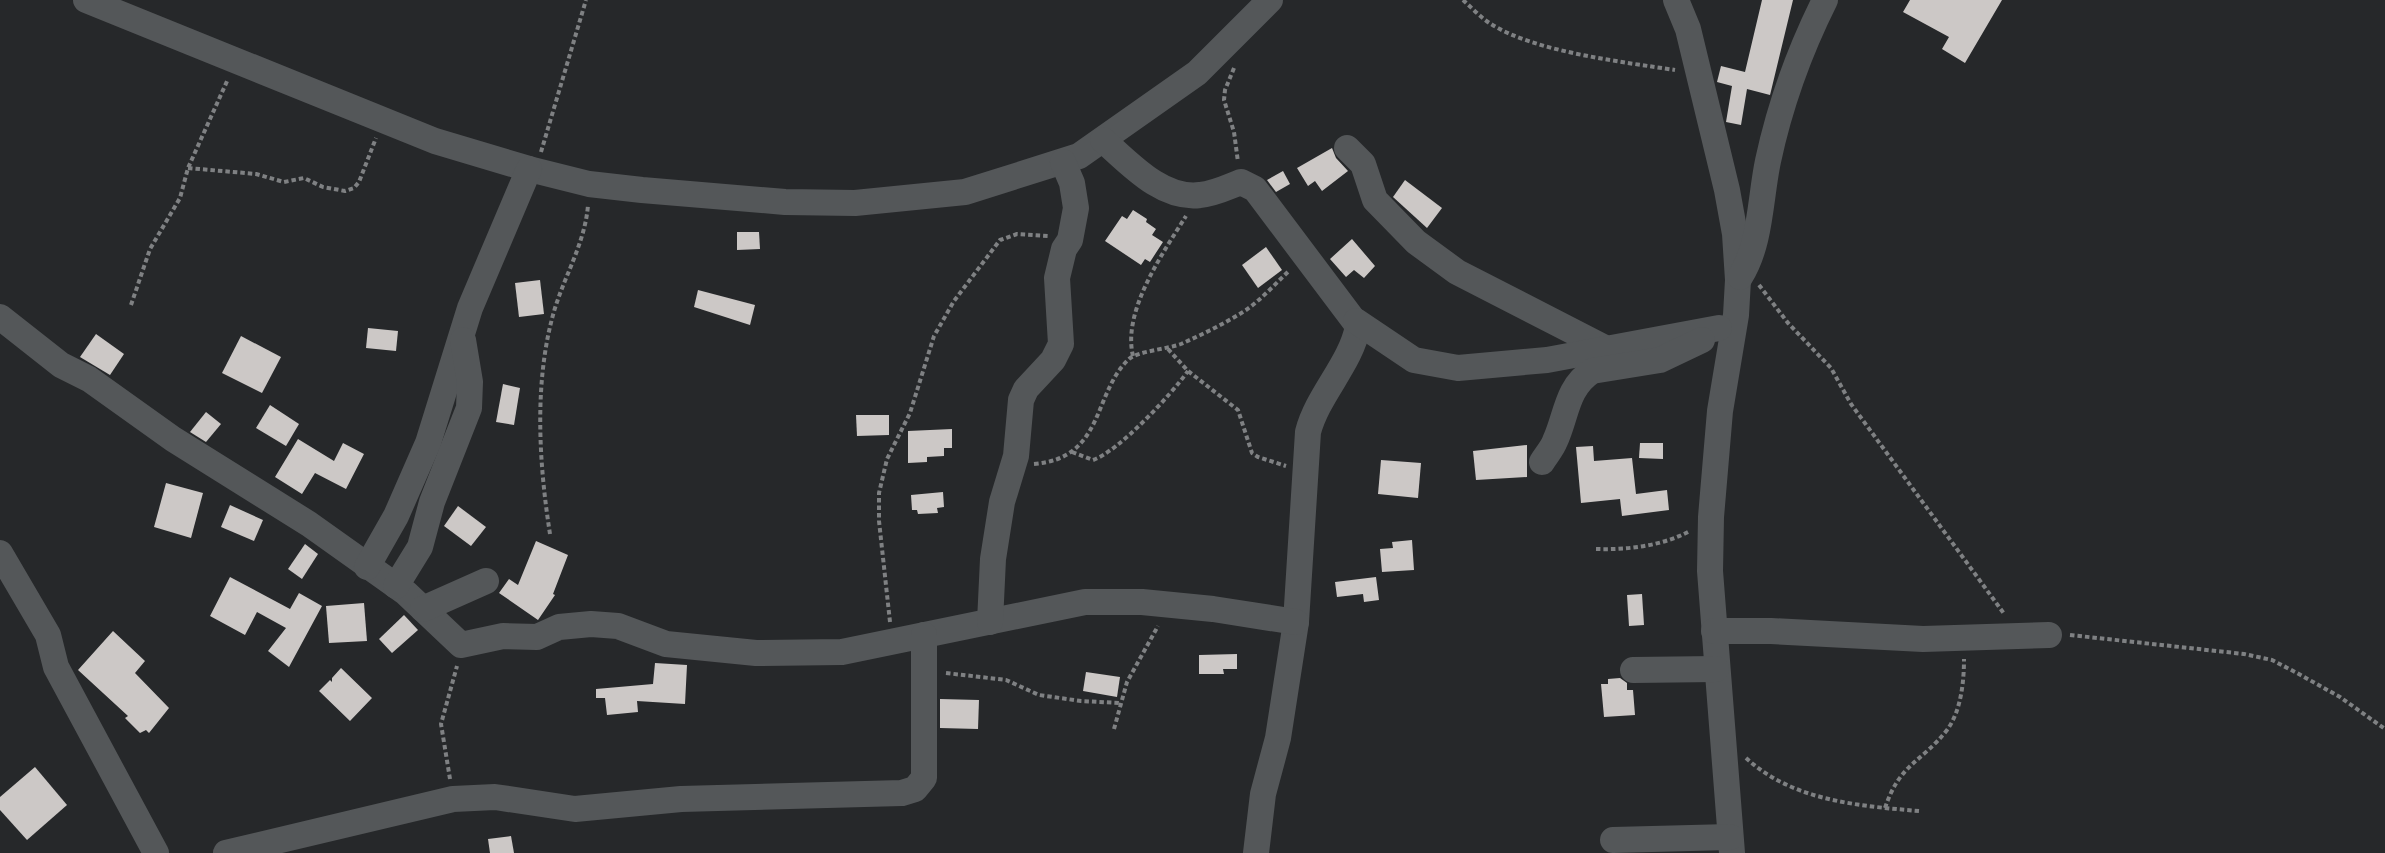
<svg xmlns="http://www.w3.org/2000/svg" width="2385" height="853" font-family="Cabin,sans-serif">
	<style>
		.building { fill: #ccc8c6 }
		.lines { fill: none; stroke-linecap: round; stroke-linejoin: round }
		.path { stroke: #7f8183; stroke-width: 4; stroke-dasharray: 4.5 3; stroke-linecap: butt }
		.minor { stroke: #545759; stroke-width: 26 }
	</style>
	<rect width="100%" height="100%" fill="#26282a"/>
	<g class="building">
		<polygon points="1762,0 1793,0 1771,91 1770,95 1747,89 1741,125 1726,122 1732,86 1717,82 1721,66 1745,72"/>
		<polygon points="1910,0 2002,0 1965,63 1942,49 1949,37 1903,12"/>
		<polygon points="1332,148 1336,158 1348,171 1322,191 1315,181 1308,186 1297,168"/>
		<polygon points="1283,171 1290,184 1276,192 1267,180"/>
		<polygon points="1405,180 1442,208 1427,228 1393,197"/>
		<polygon points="1133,210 1147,219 1146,222 1156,229 1152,235 1163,242 1150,262 1145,259 1141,265 1105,241 1122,216 1127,219"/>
		<polygon points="737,232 759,232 760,249 737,250"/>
		<polygon points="1352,239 1375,266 1364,278 1354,270 1346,277 1330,259"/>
		<polygon points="1266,247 1282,270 1258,288 1242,265"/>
		<polygon points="540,280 544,314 519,317 515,283"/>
		<polygon points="698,290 755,305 750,325 694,307"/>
		<polygon points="368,328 398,331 396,351 366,348"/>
		<polygon points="96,334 124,354 110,375 80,357"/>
		<polygon points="241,336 281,357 262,393 222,373"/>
		<polygon points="503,384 520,388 514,425 496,422"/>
		<polygon points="270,405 299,424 286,446 256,428"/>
		<polygon points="206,412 221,424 206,442 190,432"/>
		<polygon points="856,415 889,415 889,435 857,436"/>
		<polygon points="952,429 952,448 944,448 944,456 927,457 927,462 908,463 908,431"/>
		<polygon points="298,439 334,461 343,443 364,454 346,489 315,473 302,494 275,477"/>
		<polygon points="1640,443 1663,443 1663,459 1639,458"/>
		<polygon points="1527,445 1527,477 1476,480 1473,451"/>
		<polygon points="1593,446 1594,461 1632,458 1636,494 1667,490 1669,510 1622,516 1620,499 1581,503 1576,447"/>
		<polygon points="1381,460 1421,463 1418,498 1378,494"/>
		<polygon points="166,483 203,493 191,538 154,527"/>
		<polygon points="943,492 944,507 937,508 938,513 918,514 917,510 912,510 911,495"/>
		<polygon points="230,505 263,520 254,541 221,527"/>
		<polygon points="458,506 486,527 471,546 444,526"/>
		<polygon points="1412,540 1414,570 1382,572 1380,549 1393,548 1392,542"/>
		<polygon points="536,541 568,555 553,594 555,595 538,620 499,593 509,579 518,585"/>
		<polygon points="305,544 318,554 302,579 288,569"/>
		<polygon points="230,577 290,609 299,593 322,606 289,667 268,651 286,628 257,612 245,635 210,616"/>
		<polygon points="1376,577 1379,600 1364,602 1363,594 1337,597 1335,582"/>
		<polygon points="1642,594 1644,625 1629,626 1627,595"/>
		<polygon points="364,603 367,641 329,643 326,606"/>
		<polygon points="404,615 418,630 392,653 379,639"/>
		<polygon points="113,631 145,661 135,673 169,708 149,733 146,730 140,733 125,718 128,716 78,670"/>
		<polygon points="1237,654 1237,669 1223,669 1224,674 1199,674 1199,655"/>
		<polygon points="655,663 687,665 685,704 637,701 638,712 607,715 605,698 596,698 596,689 653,684"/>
		<polygon points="341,668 372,698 350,721 319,691 330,680 332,682 332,678"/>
		<polygon points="1086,672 1120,677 1117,697 1083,691"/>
		<polygon points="1620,678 1627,683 1627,690 1633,690 1635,715 1604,717 1601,684 1608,684 1608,679"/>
		<polygon points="940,699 979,700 978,729 940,728"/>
		<polygon points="35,767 67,805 27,840 0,810 0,797"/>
		<polygon points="511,836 514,853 490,853 488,839"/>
	</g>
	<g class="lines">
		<g class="path">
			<path d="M1463,0C1472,8 1481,18 1491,24C1535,52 1623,62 1675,70"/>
			<polyline points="1234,68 1225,90 1224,100 1234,132 1238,162"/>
			<polyline points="541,152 586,0"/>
			<polyline points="188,168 256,174 284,182 304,178 323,187 345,191 354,188 359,182 376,138"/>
			<polyline points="1759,285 1788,323 1831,368 1851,404 2005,615"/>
			<polyline points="131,305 150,249 180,198 188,168 228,79"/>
			<polyline points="1168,349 1188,371 1238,410 1252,453 1258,457 1286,466"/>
			<path d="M1133,356C1122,311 1163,253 1186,216"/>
			<path d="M1072,452L1093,460C1119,451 1171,395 1188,371"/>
			<path d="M1034,464C1105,458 1092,394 1129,359C1138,351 1168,349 1181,344C1203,334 1226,323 1246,310C1262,299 1276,283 1290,270"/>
			<path d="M550,534C539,464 534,384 553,315C563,278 585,244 588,205"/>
			<path d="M1596,549C1627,550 1662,546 1690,531"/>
			<polyline points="890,622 879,521 879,493 887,459 910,413 934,336 954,301 1000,240 1017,234 1049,236"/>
			<polyline points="2070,635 2244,654 2272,660 2297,673 2340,697 2385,729"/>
			<polyline points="946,673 1006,680 1039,695 1081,701 1120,703"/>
			<polyline points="1114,729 1127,682 1158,626"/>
			<path d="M1746,758C1793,801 1859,806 1919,811"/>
			<polyline points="450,779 441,724 457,666"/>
			<path d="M1885,808C1900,763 1921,763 1947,730C1961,711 1964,682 1964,659"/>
		</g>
		<g class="minor">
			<polyline points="86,0 435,141 529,169 589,184 642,190 785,202 855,203 965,192 1079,156 1197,73 1270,0"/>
			<polyline points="1676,0 1688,29 1727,190 1735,234 1738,280 1736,315 1720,411 1711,517 1710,571 1732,853"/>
			<path d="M1103,140C1129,163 1162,200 1200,195C1214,194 1228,187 1241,182L1255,189L1358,326C1351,364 1318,394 1308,432L1296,622L1278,738L1263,794L1256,853"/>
			<polyline points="1347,148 1363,164 1375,200 1416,242 1457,272 1607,349"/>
			<path d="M1740,277C1761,244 1760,199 1768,161C1780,105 1799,52 1825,0"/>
			<polyline points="0,317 61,365 89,379 173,439 309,524 406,593 461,645 503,636 537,637 559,627 591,624 618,626 666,644 756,653 842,652 1085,602 1142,602 1213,609 1296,622"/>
			<polyline points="1356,321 1414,360 1458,368 1547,360 1719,328"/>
			<path d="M1542,462C1546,455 1552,449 1555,441C1567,415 1566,388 1592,371L1660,360L1702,340"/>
			<polyline points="0,553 48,635 56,667 156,853"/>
			<polyline points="367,567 396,516 428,443 470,308 529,169"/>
			<polyline points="396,586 420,547 432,502 469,408 470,382 463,340"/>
			<polyline points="423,609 486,581"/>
			<polyline points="990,622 993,559 1002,502 1016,456 1021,400 1026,389 1053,360 1061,344 1057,278 1064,249 1070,240 1076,208 1072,183 1063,162"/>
			<polyline points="1714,631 1771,631 1923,639 2049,635"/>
			<polyline points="1633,670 1716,669"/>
			<polyline points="1613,840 1730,837"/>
			<polyline points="226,853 453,799 495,797 575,809 681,799 902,793 915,789 924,778 924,635"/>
		</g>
	</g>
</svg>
